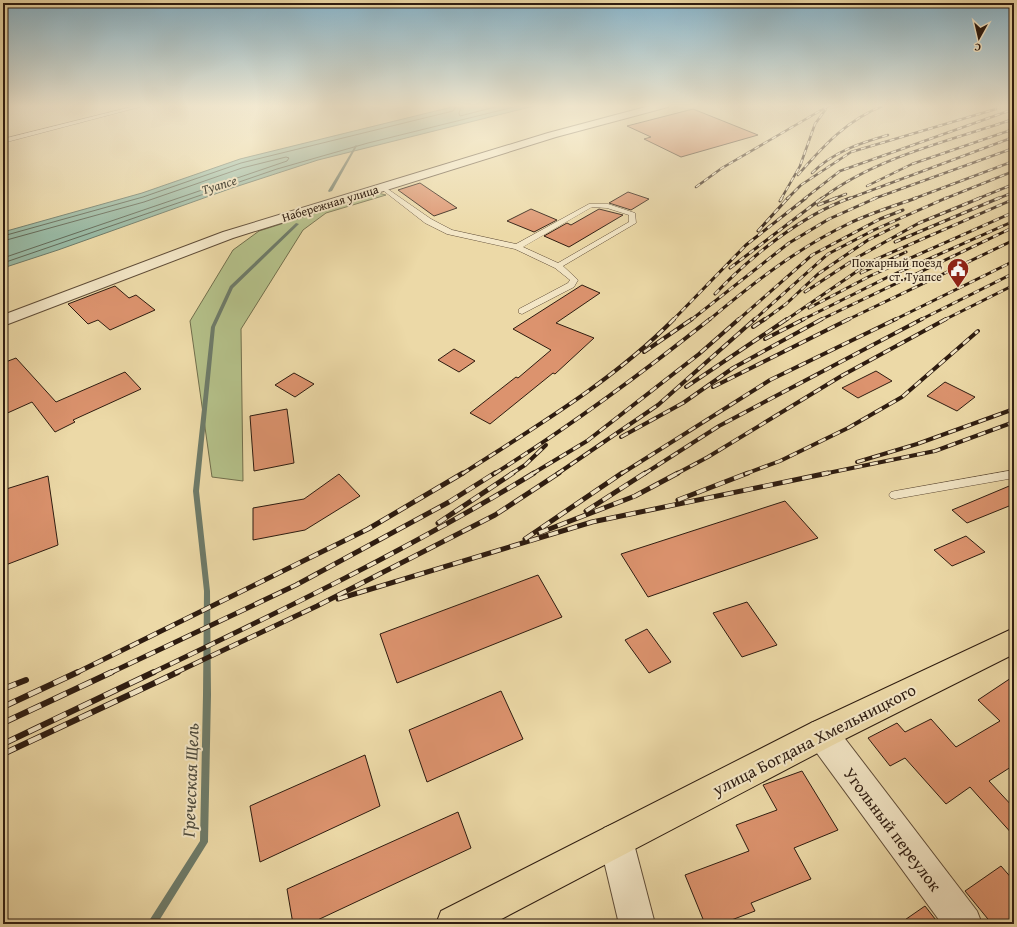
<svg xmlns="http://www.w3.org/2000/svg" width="1017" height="927" font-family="'Gentium Book Plus',serif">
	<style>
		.green { fill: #b4c089; stroke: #716e4c }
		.water { fill: #99baa5; stroke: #6e7b69 }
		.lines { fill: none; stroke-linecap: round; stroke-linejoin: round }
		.shore { stroke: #646b5a; stroke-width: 1 }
		.stream { fill: #6e7b69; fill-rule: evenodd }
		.building { fill: #dc936e; stroke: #2e1c10 }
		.lane-casing { stroke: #5e4b36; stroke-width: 1 }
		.street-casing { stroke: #5e4b36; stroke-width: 2 }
		.primary-casing { stroke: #2e1c10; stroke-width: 2 }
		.lane { fill: #f3e6c6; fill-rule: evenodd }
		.street { fill: #f3e6c6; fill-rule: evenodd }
		.primary { fill: #ecd9a7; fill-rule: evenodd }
		.rail-far4-casing { stroke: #2e1c10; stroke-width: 2.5 }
		.rail-far3-casing { stroke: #2e1c10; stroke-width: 3 }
		.rail-far2-casing { stroke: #2e1c10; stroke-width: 4 }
		.rail-far1-casing { stroke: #2e1c10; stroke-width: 5 }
		.rail-casing { stroke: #2e1c10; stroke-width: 6 }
		.rail-far4 { stroke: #f3e6c6; stroke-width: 1.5; stroke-dasharray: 5; stroke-linecap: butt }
		.rail-far3 { stroke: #f3e6c6; stroke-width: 2; stroke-dasharray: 6; stroke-linecap: butt }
		.rail-far2 { stroke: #f3e6c6; stroke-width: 2.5; stroke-dasharray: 8; stroke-linecap: butt }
		.rail-far1 { stroke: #f3e6c6; stroke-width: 3.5; stroke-dasharray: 10; stroke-linecap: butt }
		.rail { stroke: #f3e6c6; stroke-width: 4.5; stroke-dasharray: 14; stroke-linecap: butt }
		.labels { text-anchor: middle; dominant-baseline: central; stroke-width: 4; stroke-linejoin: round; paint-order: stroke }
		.far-street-label { font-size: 12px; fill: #2e1c10; stroke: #f3e6c6 }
		.far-poi-label { font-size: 12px; fill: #2e1c10; stroke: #f3e6c6; text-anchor: end }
		.far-water-label { font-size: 13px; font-style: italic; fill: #4e4b3d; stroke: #f3e6c6 }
		.near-street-label { font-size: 17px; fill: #2e1c10; stroke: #f3e6c6 }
		.near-water-label { font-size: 18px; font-style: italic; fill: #4e4b3d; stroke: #f3e6c6 }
	</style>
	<rect width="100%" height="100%" fill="#ecd9a7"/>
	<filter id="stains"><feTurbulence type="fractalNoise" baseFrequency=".005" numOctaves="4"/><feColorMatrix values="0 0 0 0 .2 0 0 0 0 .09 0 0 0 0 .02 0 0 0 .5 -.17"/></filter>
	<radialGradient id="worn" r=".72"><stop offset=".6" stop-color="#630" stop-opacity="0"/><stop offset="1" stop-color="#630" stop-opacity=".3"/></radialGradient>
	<polygon class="green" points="378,193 386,195 326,213 303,230 241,329 243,481 212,477 190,321 233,250 259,231"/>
	<polygon class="water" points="460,105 538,105 318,160 232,188 58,250 3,268 3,232 142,193 240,159"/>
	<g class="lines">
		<g class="shore">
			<polyline points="462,105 459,113 460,116 503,105"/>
			<polyline points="3,236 143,197 241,163 453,111 457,105"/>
			<polyline points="3,241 144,202 242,168 286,157 289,158 287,161 3,258"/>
			<polyline points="3,263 277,169 368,143 522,105"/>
		</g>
		<g class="stream">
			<polygon points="356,145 357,146 332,191 329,192 328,191 355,146"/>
			<polygon points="296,223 299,224 233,288 215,327 199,491 210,591 211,695 208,842 157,924 147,924 200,841 203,695 204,591 193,491 211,327 230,286"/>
		</g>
	</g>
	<g class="building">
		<polygon points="693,109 758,135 681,157 644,139 651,137 627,126"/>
		<polygon points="420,183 457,208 434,216 398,190"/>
		<polygon points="628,192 649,199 631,210 609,203"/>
		<polygon points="531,209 557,220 534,232 507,221"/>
		<polygon points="599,209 623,215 569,247 544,236 567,223 571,225"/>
		<polygon points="582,285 600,293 556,323 594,338 555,374 553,373 490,424 470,413 516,377 518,378 551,350 513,329"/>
		<polygon points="115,286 129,298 136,295 155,310 110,330 98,320 88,324 68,304"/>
		<polygon points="454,349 475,361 459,372 438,360"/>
		<polygon points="16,358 56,402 125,372 141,389 73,420 75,422 55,432 32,402 3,415 3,363"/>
		<polygon points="876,371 892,381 858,398 842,388"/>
		<polygon points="294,373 314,384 295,397 275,385"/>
		<polygon points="945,382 975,397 957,411 927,396"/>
		<polygon points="287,409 294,463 254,471 250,416"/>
		<polygon points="339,474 360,496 305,530 253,540 253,508 304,499"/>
		<polygon points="48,476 58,545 3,566 3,490"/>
		<polygon points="1014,484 1014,504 967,523 952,510"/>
		<polygon points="785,501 818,538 648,597 621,554"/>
		<polygon points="966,536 985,552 952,566 934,550"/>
		<polygon points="538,575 562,617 397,683 380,634"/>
		<polygon points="747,602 777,645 742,657 713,613"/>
		<polygon points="647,629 671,662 649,673 625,640"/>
		<polygon points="1014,676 1014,765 989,781 1014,808 1014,836 970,787 946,804 905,758 890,766 868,738 897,723 905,732 931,719 956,747 1000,721 978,700"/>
		<polygon points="501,691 523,739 427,782 409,730"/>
		<polygon points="365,755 380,806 260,862 250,806"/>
		<polygon points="802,771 838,830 794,848 811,879 751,903 755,911 721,924 705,924 685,875 749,851 736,825 777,810 763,785"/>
		<polygon points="458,812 471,848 309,924 293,924 287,889"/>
		<polygon points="1001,866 1014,881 1014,924 992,924 965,891"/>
		<polygon points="925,906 939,924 899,924"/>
	</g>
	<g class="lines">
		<g class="lane-casing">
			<g id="lane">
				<polygon points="139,105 147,105 3,143 3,139"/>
				<path d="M382,185L431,219L452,230L516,244L589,204H608L635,213L636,223L563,266L578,280L574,287L522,314L519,313V309L568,283L570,280L555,268L515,249L447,234L425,223L380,188V186ZM592,207L607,208L629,215V222L558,263L523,247Z"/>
				<polygon points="1014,470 1014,478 895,499 891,498 889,495 891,492 895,491"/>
			</g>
		</g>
		<g class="street-casing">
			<g id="street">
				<polygon points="653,105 669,105 668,107 556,137 233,238 3,326 3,315 223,232 548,133"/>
				<polygon points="822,719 833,723 977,911 982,924 942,924 811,745 807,734 811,723"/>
				<polygon points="616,823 628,828 633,840 655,924 619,924 599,840 604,828"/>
			</g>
		</g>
		<g class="primary-casing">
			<polygon id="primary" points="1014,628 1014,654 833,745 492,924 436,924 441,911 811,723"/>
		</g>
		<use href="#lane" class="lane"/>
		<use href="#street" class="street"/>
		<use href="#primary" class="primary"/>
		<g class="rail-far4-casing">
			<g id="rail-far4">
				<path d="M812,173C833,152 860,143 888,135"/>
				<path d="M798,175C824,145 848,119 885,105"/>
				<polyline points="867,186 912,164 1014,129"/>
				<polyline points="696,187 722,168 830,105"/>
				<polyline points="781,199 800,166 815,124 826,109"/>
				<polyline points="787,199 801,185 851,152 996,109"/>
				<polyline points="804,199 840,171 1014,109"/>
				<path d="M821,199C876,157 949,141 1014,119"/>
				<polyline points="833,199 846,194"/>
				<polyline points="848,199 1014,137"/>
				<polyline points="873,199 1014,148"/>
				<polyline points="913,199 1014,161"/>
				<polyline points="944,199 1014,171"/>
				<polyline points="977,199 1014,184"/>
				<polyline points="997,199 1014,192"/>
			</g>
		</g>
		<g class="rail-far3-casing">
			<g id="rail-far3">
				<polyline points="780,201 782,198"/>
				<polyline points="818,205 836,198"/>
				<polyline points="758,231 788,198"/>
				<polyline points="895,242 999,198"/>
				<polyline points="730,268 822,198"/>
				<polyline points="861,273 906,252"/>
				<polyline points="805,292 858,257 919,223 980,198"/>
				<path d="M715,294C751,256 801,216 850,198"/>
				<polyline points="809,308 870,276 1014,212"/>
				<polyline points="673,320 746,245 806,198"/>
				<polyline points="691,320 789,243 829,219 876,198"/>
				<path d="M709,320C752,284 799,247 850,223C871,213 894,206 916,198"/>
				<polyline points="738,320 812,255 880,219 903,210"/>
				<polyline points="754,320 828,254 874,230 946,198"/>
				<polyline points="764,320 786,304 818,274 868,240 898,225"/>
				<polyline points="786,320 872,261 1014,199"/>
				<polyline points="802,320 888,277 1014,221"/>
				<polyline points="820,320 1014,227"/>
				<polyline points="847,320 1014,240"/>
				<polyline points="894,320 1014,261"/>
				<polyline points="920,320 1014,273"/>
				<polyline points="944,320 1014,285"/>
			</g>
		</g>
		<g class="rail-far2-casing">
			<g id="rail-far2">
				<polyline points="753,327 765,319"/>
				<polyline points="765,339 804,319"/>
				<polyline points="644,352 692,319"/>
				<polyline points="686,387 787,319"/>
				<polyline points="713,387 849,319"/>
				<polyline points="621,437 683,403 733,368 822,319"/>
				<polyline points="857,462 917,444 1014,409"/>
				<path d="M462,474C535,427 613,381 674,319"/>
				<path d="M494,474C569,427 641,374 710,319"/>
				<polyline points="511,474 525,465 546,445"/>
				<polyline points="532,474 587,441 699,354 739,319"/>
				<polyline points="557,474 658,405 755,319"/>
				<polyline points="621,474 770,380 896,319"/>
				<polyline points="644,474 719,426 922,319"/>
				<polyline points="676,474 708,457 843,375 946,319"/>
				<polyline points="745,474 780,461 848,428 902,397 978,331"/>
				<polyline points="823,474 935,451 1014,422"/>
			</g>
		</g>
		<g class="rail-far1-casing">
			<g id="rail-far1">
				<polyline points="678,500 748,473"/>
				<polyline points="586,511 645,473"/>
				<polyline points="438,523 513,473"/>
				<polyline points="539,533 635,496 678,473"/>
				<polyline points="525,539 622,473"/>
				<polyline points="338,599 592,522 828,473"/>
				<polyline points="76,673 368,529 463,473"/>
				<polyline points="110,673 296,585 449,502 495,473"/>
				<path d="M152,673C281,611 411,548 534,473"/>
				<polyline points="175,673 317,606 495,515 559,473"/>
			</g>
		</g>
		<g class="rail-casing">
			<g id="rail">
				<polyline points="3,689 26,680"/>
				<polyline points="3,707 78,672"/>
				<polyline points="3,723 112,672"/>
				<polyline points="3,744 154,672"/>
				<polyline points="3,754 178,672"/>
			</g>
		</g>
		<use href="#rail-far4" class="rail-far4"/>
		<use href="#rail-far3" class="rail-far3"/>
		<use href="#rail-far2" class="rail-far2"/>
		<use href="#rail-far1" class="rail-far1"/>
		<use href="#rail" class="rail"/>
	</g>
	<linearGradient id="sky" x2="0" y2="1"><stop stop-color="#88b6cd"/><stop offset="0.45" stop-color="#f6eed7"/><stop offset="1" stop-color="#f6eed7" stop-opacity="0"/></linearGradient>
	<rect width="1017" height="235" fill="url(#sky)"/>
	<defs>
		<g id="civic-pin" transform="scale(1.15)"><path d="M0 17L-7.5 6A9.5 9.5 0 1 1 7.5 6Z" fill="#8f2418" stroke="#f3e6c6"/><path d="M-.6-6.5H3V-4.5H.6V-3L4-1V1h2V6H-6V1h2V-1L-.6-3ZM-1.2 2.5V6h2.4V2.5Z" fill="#fff"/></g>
	</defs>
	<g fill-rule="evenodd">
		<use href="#civic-pin" x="958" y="269"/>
	</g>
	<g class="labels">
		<g class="far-street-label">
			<text transform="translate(330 203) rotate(-17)">Набережная улица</text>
		</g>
		<g class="far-poi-label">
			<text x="942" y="262">Пожарный поезд<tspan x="942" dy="14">ст. Туапсе</tspan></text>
		</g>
		<g class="far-water-label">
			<text transform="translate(219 185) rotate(-17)">Туапсе</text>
		</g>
		<g class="near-street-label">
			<text transform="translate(814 739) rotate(-27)">улица Богдана Хмельницкого</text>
			<text transform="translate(893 829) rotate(53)">Угольный переулок</text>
		</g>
		<g class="near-water-label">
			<text transform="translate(190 780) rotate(-88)">Греческая Щель</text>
		</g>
	</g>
	<rect width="1017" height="927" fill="none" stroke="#ecd9a7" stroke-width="16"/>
	<rect x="4" y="4" width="1009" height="919" fill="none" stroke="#2e1c10" stroke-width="2"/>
	<rect x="8" y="8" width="1001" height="911" fill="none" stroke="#2e1c10"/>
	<g transform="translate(979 38) rotate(188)" stroke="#f3e6c6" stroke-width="3" paint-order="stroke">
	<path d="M0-3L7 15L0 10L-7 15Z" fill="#2e1c10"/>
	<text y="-6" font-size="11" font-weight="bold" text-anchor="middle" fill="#2e1c10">С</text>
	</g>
	<rect width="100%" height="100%" filter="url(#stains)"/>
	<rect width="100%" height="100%" fill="url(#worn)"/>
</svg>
